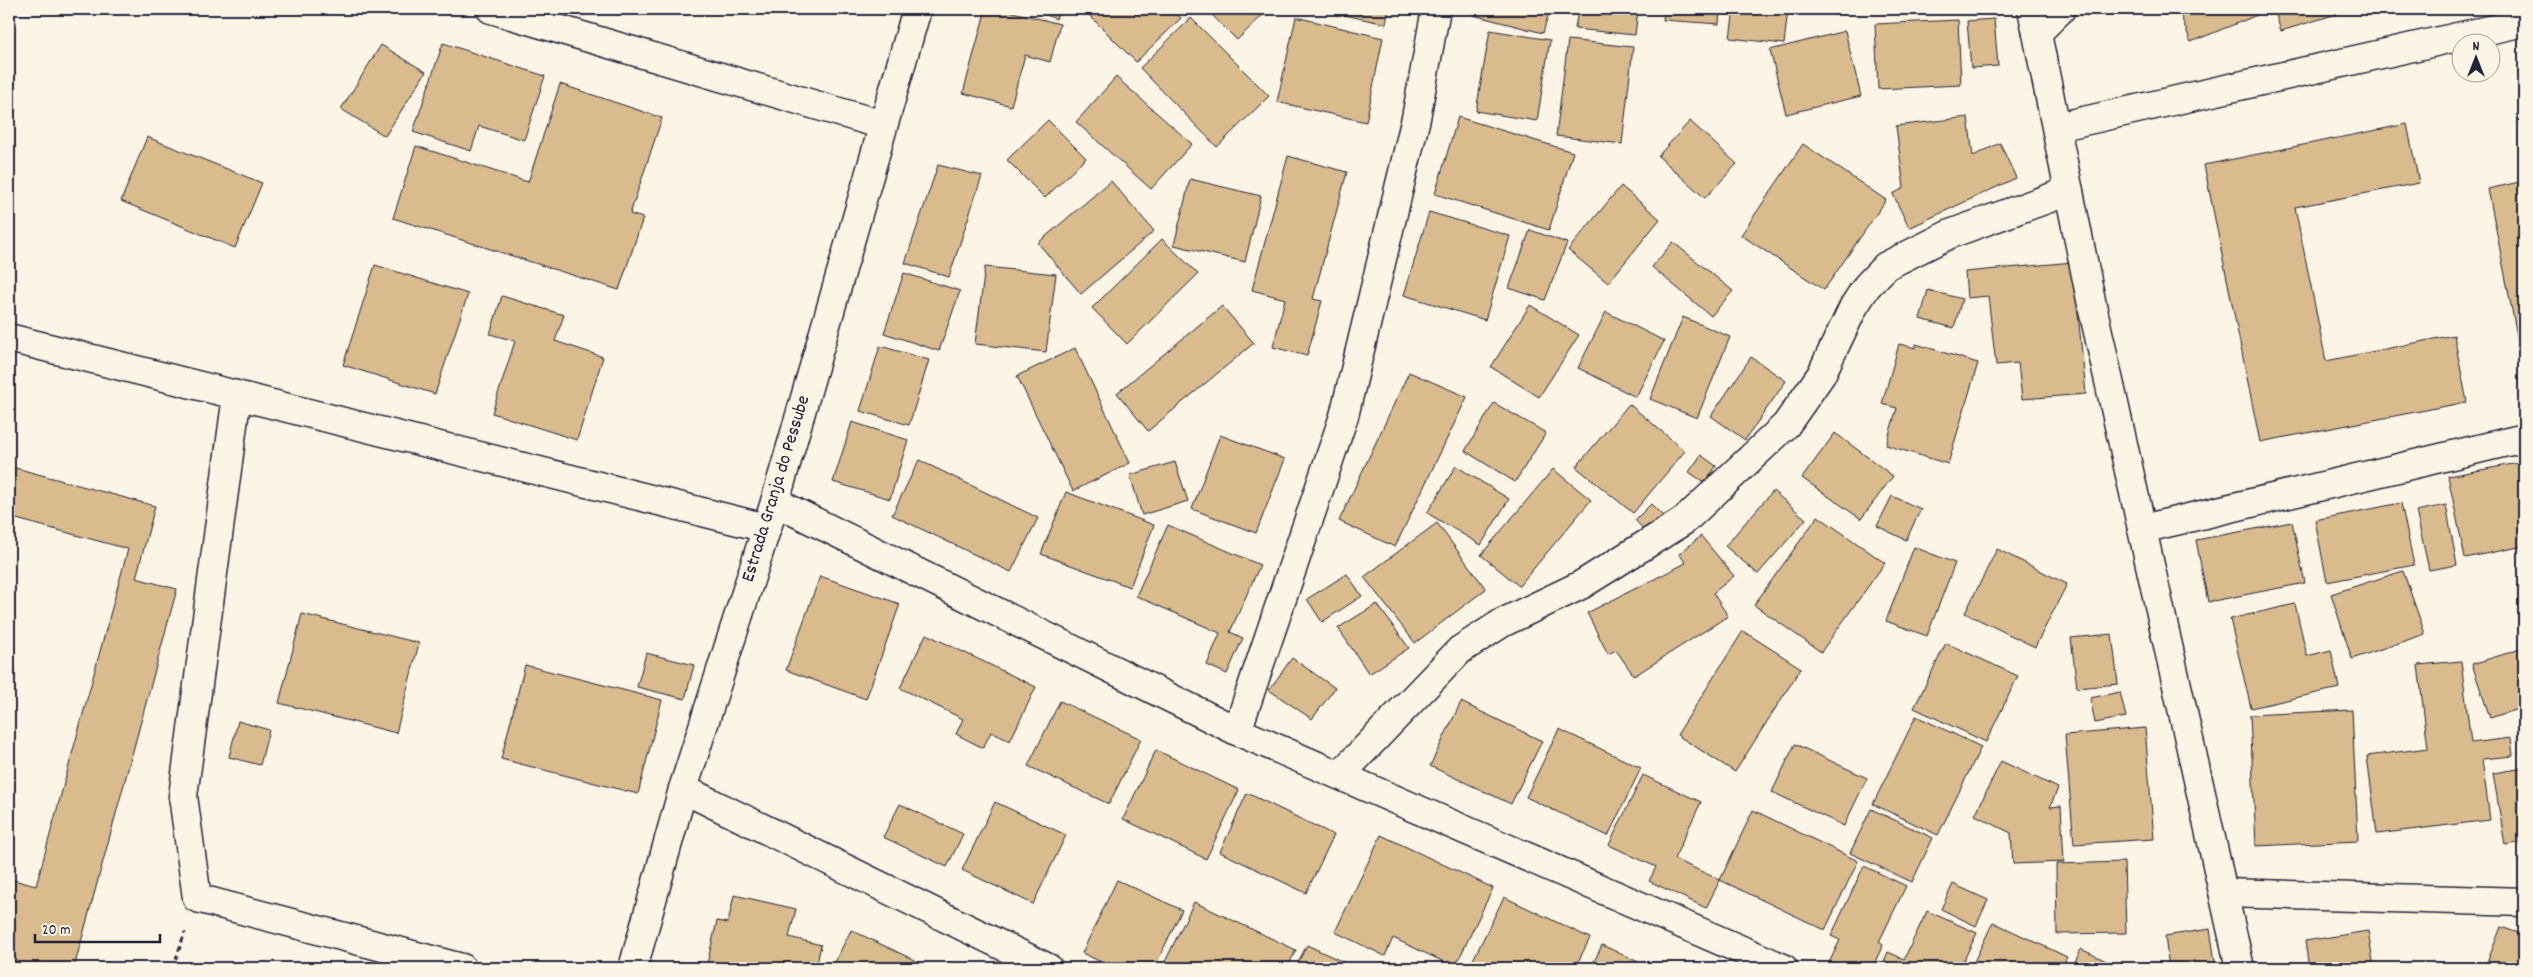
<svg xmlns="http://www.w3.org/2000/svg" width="2533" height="977" font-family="Dekko,sans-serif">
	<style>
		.building { fill: #d9bb8d; stroke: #22223b }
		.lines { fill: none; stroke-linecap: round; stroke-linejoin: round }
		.street-casing { stroke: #22223b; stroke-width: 31 }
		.secondary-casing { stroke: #22223b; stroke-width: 31 }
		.path { stroke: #22223b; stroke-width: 3; stroke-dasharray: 5 4; stroke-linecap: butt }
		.street { stroke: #fcf5e5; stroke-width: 28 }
		.secondary { stroke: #fcf5e5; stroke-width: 28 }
		.labels { text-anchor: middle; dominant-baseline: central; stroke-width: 4; stroke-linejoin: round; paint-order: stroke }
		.street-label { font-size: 19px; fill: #22223b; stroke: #fcf5e5 }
	</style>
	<rect width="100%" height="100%" fill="#fcf5e5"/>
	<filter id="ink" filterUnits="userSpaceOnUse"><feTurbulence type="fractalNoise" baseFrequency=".02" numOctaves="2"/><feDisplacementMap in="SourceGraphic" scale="10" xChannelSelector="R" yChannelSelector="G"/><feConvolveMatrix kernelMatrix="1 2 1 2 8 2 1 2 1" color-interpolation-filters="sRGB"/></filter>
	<g filter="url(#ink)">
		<g class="building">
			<polygon points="986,9 1001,9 1060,24 1050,62 1025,55 1011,106 963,93"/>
			<polygon points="1032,9 1060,9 1056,19"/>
			<polygon points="1087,9 1171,9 1181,18 1136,62 1085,11"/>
			<polygon points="1206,9 1269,9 1237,40"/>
			<polygon points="1317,9 1389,9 1386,24"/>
			<polygon points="1475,9 1550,9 1543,33 1473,15"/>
			<polygon points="1578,9 1638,9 1635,35 1575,29"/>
			<polygon points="1664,9 1720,9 1719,24 1663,20"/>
			<polygon points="1734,9 1788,9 1784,44 1730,38"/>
			<polygon points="2178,9 2266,9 2267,11 2191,42"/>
			<polygon points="2274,9 2353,9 2281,31"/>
			<polygon points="1296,17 1383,38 1366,122 1277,102"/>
			<polygon points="1191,18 1269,96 1217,147 1140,68"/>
			<polygon points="1994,19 1998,66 1971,68 1967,21"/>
			<polygon points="1958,20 1961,85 1878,89 1875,24"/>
			<polygon points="1490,30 1550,40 1537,121 1476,111"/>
			<polygon points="1845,31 1861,96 1786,114 1770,50"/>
			<polygon points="1568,40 1633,47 1622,144 1556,136"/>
			<polygon points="443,43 545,76 524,140 479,126 471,151 413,132"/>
			<polygon points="381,45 426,72 385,136 341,109"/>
			<polygon points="1116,77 1192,144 1151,189 1076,122"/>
			<polygon points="560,84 662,118 630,214 643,218 619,290 393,218 416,146 528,182"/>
			<polygon points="1458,117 1573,152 1549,230 1435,194"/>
			<polygon points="1968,117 1973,156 2000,143 2016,178 1909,228 1893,194 1904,188 1896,126"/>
			<polygon points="1048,120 1086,158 1045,198 1007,160"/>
			<polygon points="1690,121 1737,164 1705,198 1658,156"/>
			<polygon points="2407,124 2419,183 2295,207 2326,361 2454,335 2467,402 2260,442 2204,165"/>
			<polygon points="147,137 262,183 235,248 121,201"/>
			<polygon points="1803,144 1886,200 1824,290 1741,235"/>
			<polygon points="1288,156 1347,172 1313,299 1322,301 1307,356 1273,347 1285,299 1252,290"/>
			<polygon points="938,165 982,176 949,277 905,263"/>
			<polygon points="1190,179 1261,196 1245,262 1174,245"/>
			<polygon points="1111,181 1154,231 1081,294 1038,243"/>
			<polygon points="2524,181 2524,365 2523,366 2488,189"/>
			<polygon points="1621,186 1660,219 1608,283 1568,250"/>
			<polygon points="1429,212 1510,236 1485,320 1404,295"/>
			<polygon points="1530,230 1567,243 1545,300 1509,288"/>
			<polygon points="1162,239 1198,274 1127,344 1092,308"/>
			<polygon points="1673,242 1733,291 1711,316 1652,267"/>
			<polygon points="2073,262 2086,394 2022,399 2018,363 1996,365 1988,296 1967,298 1965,272"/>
			<polygon points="375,265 468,294 435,394 343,365"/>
			<polygon points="985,267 1056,274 1046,352 975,344"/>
			<polygon points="904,273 960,291 939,351 884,333"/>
			<polygon points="1928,290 1962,299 1954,328 1920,319"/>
			<polygon points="502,296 564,315 555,341 603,357 577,440 492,413 515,341 490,334"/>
			<polygon points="1530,305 1579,335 1539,397 1491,367"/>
			<polygon points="1222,306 1254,343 1148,431 1117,393"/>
			<polygon points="1606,312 1664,341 1636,397 1578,368"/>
			<polygon points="1683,317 1730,337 1697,418 1650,399"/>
			<polygon points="1899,344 1916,348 1916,344 1978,363 1948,464 1886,445 1897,408 1882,404"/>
			<polygon points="880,346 929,360 909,425 860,411"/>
			<polygon points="1075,348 1130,463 1073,491 1017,376"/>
			<polygon points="1751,357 1786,381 1745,440 1711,416"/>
			<polygon points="1409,372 1467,397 1395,547 1339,521"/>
			<polygon points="1494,403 1546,433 1515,482 1465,451"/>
			<polygon points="1629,404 1685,451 1633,513 1576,467"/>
			<polygon points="852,422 908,440 890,499 833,482"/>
			<polygon points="1835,433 1893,476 1861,519 1802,478"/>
			<polygon points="1220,435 1285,459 1256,533 1192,509"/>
			<polygon points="1701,455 1716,466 1705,483 1689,472"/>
			<polygon points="919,460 1038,518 1011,572 892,515"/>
			<polygon points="1175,462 1188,501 1142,515 1130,475"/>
			<polygon points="2524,462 2524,546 2465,558 2448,476"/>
			<polygon points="1456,466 1509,499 1481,545 1427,513"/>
			<polygon points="12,467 155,506 136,578 177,589 74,968 9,968 9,879 36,886 128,549 9,517 9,479"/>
			<polygon points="1553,469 1591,500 1519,586 1481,555"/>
			<polygon points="1773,491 1806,519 1758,574 1725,546"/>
			<polygon points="1066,492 1154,525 1130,587 1041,554"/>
			<polygon points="1892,496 1921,509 1906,540 1877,526"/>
			<polygon points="2401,503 2414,565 2327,582 2315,520"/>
			<polygon points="1651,504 1664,517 1647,533 1635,520"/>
			<polygon points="2446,505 2457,565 2429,570 2416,511"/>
			<polygon points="1818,516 1885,563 1821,652 1754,605"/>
			<polygon points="2292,522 2305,583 2208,602 2196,540"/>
			<polygon points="1437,523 1486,589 1415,643 1364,577"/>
			<polygon points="1168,525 1260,565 1230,632 1243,638 1227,674 1207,665 1220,633 1136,596"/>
			<polygon points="1701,536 1734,576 1713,593 1728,616 1634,676 1616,650 1608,654 1587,613 1686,563 1679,554"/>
			<polygon points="1914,547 1955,563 1927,636 1886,621"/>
			<polygon points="1997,549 2067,584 2035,647 1965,613"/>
			<polygon points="2403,571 2425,634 2352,659 2331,594"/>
			<polygon points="1347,574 1362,596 1322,622 1307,599"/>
			<polygon points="820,576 900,604 866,699 786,670"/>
			<polygon points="1377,604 1409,648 1369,674 1338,628"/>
			<polygon points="2295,604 2307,656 2331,650 2339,688 2251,708 2230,619"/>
			<polygon points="302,614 419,643 396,733 279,703"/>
			<polygon points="1743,631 1801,668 1735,772 1677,735"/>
			<polygon points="926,634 1036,687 1010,741 991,732 983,748 956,734 963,719 900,688"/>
			<polygon points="2112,634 2118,684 2077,688 2071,638"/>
			<polygon points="1946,643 2018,676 1986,742 1914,708"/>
			<polygon points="2524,648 2524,707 2490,718 2472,664"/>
			<polygon points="646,653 694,665 685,699 637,687"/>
			<polygon points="1292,658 1335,688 1312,719 1269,690"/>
			<polygon points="2461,661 2471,743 2511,738 2513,756 2482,759 2490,820 2377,834 2367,756 2428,748 2418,665"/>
			<polygon points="525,665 662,700 638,794 501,759"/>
			<polygon points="2120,692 2126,717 2095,723 2090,698"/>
			<polygon points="1060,701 1141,739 1109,804 1028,766"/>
			<polygon points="1461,702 1542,741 1511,804 1430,766"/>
			<polygon points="2352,710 2358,841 2256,846 2250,715"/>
			<polygon points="1916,716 1981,747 1938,835 1873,804"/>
			<polygon points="238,721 269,730 260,765 229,757"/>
			<polygon points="2145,728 2154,839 2074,844 2065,735"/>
			<polygon points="1559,729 1641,768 1608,836 1526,797"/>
			<polygon points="1795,744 1867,778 1844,826 1772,792"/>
			<polygon points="1156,750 1239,790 1206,859 1123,819"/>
			<polygon points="2001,761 2058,788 2050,807 2061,806 2064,862 2013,864 2011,833 1975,815"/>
			<polygon points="2524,768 2524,842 2505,845 2493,773"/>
			<polygon points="1643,775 1701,802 1674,859 1720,880 1706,908 1649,881 1656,867 1609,845"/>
			<polygon points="1247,793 1334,835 1306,893 1220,852"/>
			<polygon points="995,802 1066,835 1033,904 962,870"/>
			<polygon points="900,804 963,834 947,867 883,837"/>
			<polygon points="1871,809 1933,838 1912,882 1850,853"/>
			<polygon points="1753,810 1858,861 1825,930 1720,880"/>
			<polygon points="1381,835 1493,888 1455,967 1393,938 1385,956 1335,932"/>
			<polygon points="2124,862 2126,933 2057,934 2056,864"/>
			<polygon points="1864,866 1906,886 1879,942 1883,945 1872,968 1836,968 1828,965 1840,940 1831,936"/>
			<polygon points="1117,880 1182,910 1154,968 1114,968 1082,953"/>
			<polygon points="1953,884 1988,900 1976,926 1941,909"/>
			<polygon points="734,895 796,909 789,937 821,945 816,968 706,968 717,921 728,923"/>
			<polygon points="1504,897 1590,938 1575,968 1469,968"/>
			<polygon points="1194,902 1296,950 1287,968 1162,968"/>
			<polygon points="1927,911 1977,933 1960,968 1881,968 1888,952 1904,959"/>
			<polygon points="1993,922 2067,957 2061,968 1971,968"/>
			<polygon points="2501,927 2524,935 2524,968 2485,968"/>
			<polygon points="2210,929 2216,968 2169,968 2165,936"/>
			<polygon points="851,930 931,968 832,968"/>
			<polygon points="2368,931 2374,968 2309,968 2305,941"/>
			<polygon points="1307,945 1356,968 1295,968"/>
			<polygon points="1602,945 1651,968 1591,968"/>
			<polygon points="2081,949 2121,968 2072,968"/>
		</g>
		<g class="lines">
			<g class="street-casing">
				<g id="street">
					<polyline points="491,9 883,125"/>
					<polyline points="2037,33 2061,9"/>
					<polyline points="2057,127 2524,22"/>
					<polyline points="9,338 766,528"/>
					<polyline points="237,395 183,796 197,898 462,968"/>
					<polyline points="775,502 1237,731 1783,968"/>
					<polyline points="2142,529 2524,438"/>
					<polyline points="1237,731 1344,416 1416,118 1436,9"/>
					<polyline points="1340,775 1460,650 1502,623 1581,585 1685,520 1786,425 1821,375 1854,306 1867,286 1886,266 1950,234 2069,191"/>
					<polyline points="683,789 1048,968"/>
					<polyline points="2224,893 2524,902"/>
				</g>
			</g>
			<g class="secondary-casing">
				<g id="secondary">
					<polyline points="2032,9 2092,305 2240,968"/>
					<polyline points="633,968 683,789 775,502 917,9"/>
				</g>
			</g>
			<polyline class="path" points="173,968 185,932"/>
			<use href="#street" class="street"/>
			<use href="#secondary" class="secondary"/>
		</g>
	</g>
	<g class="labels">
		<g class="street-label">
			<text transform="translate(777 489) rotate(-73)">Estrada Granja do Pessube</text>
		</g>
	</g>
	<rect width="2533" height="977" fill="none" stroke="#fcf5e5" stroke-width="30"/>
	<rect x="15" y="15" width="2503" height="947" fill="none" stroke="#22223b" stroke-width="2" filter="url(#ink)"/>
	<g transform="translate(2476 58)"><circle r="24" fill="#fcf5e5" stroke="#a5a1a1"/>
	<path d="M0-4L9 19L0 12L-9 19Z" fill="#22223b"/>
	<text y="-8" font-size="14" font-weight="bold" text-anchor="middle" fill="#22223b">N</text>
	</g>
	<path d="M35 934v8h125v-8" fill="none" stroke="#22223b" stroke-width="2.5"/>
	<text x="42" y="934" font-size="15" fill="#22223b" stroke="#fcf5e5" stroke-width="4" paint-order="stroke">20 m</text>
</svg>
